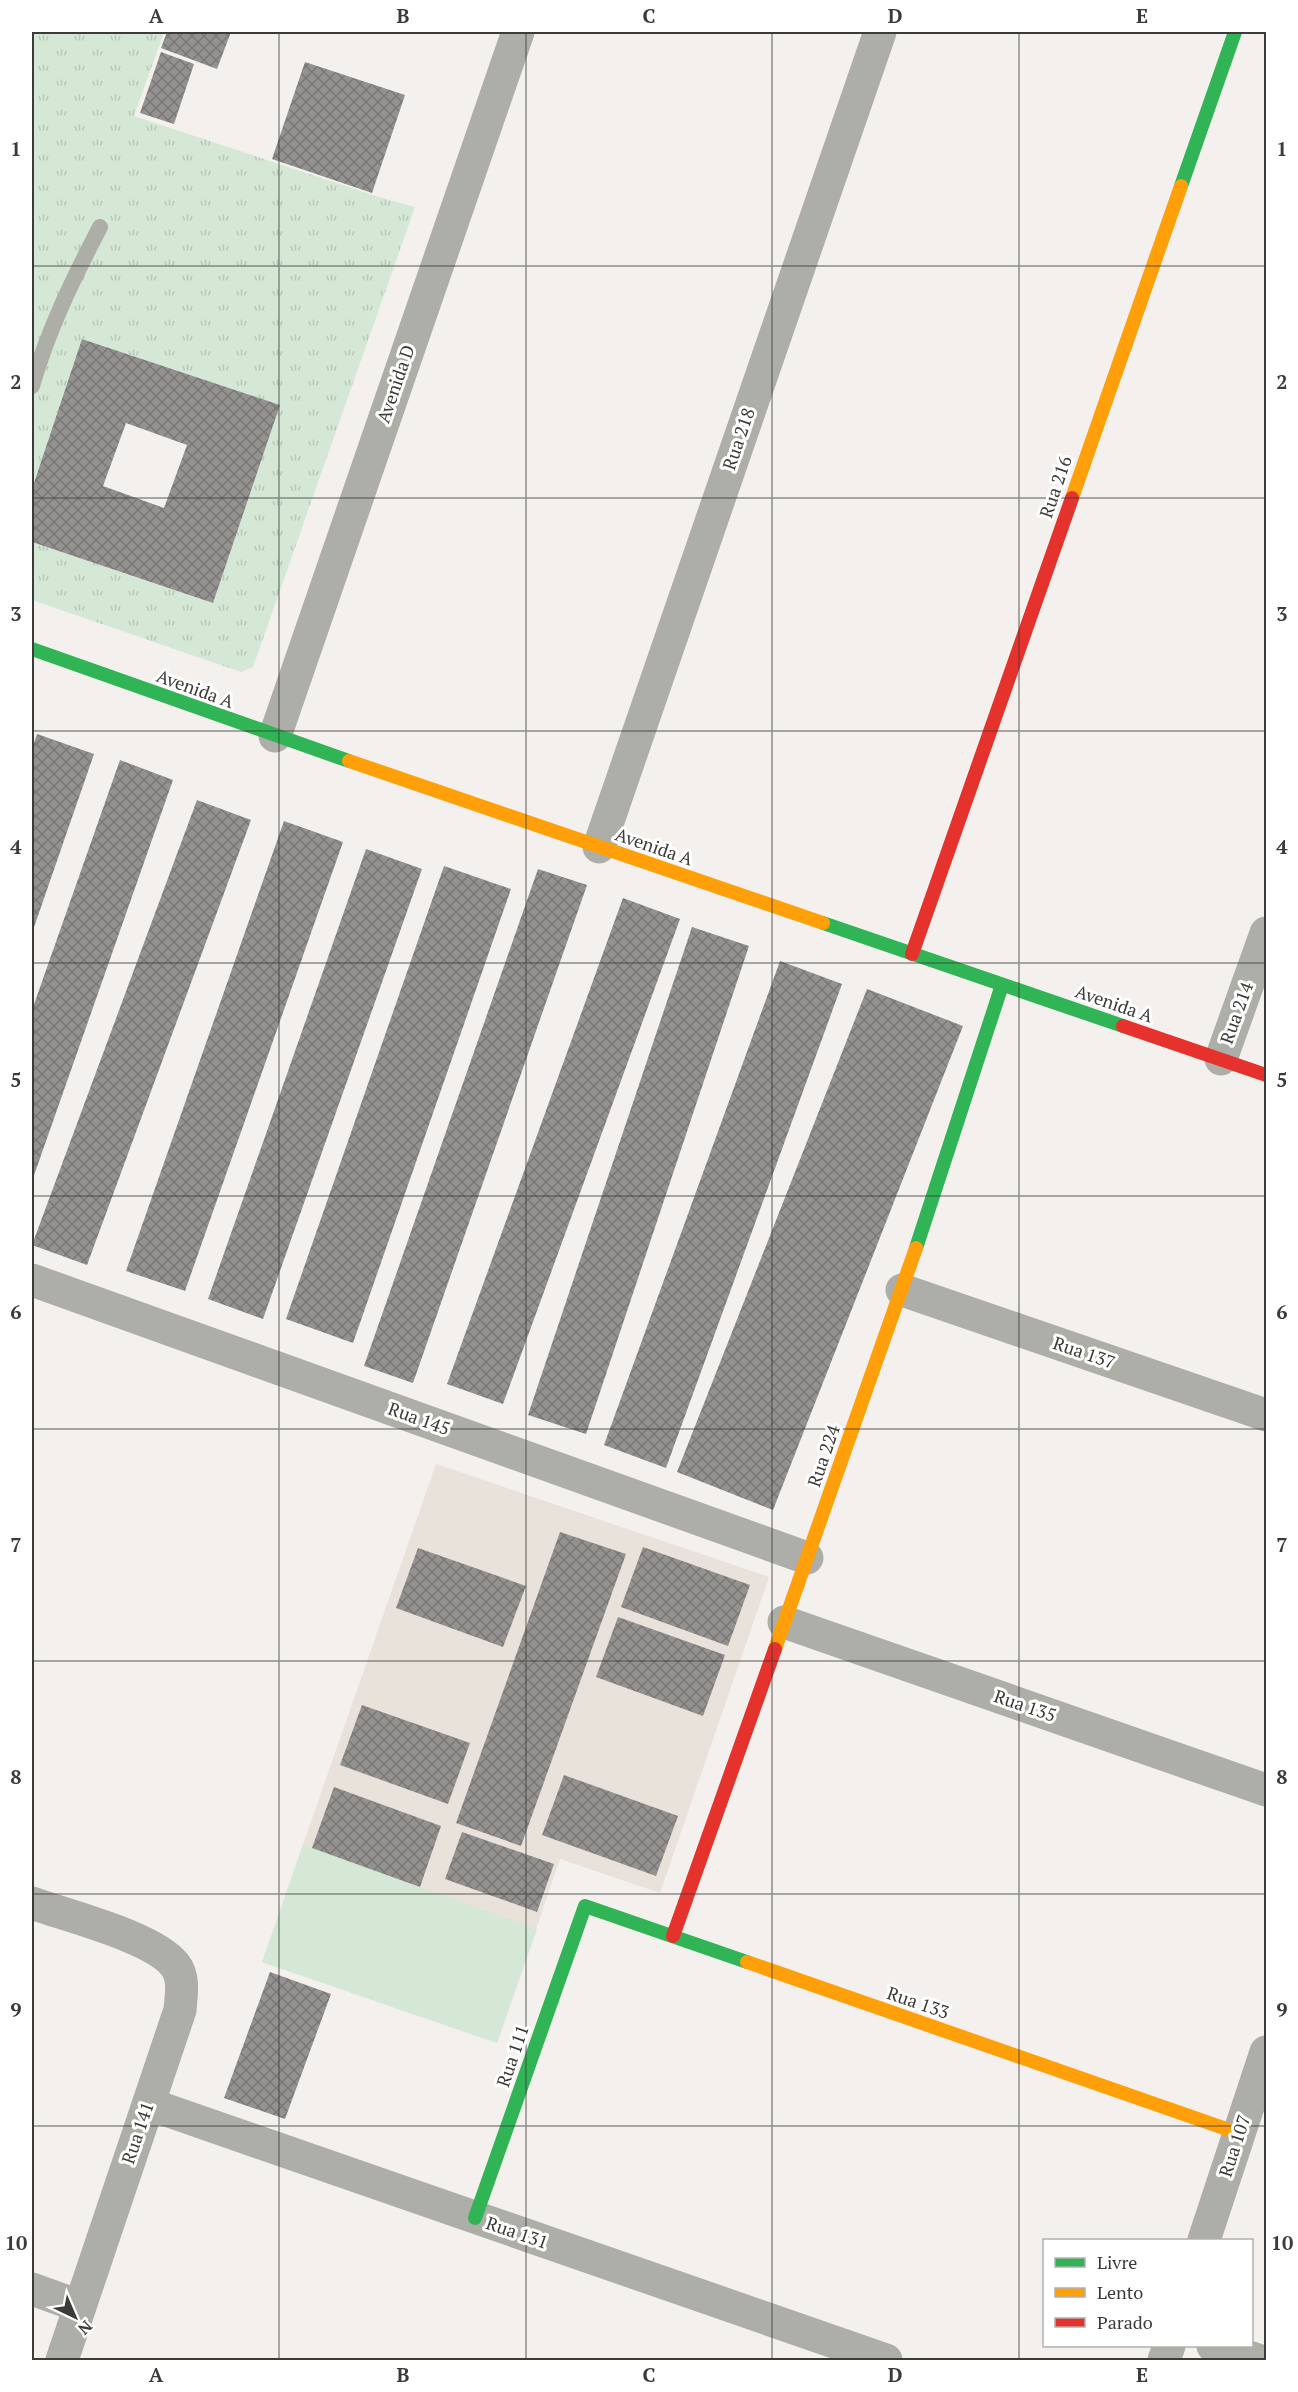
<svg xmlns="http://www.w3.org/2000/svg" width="1298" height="2392" font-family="'PT Serif',serif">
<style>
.built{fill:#e8e2da}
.grass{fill:url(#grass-tufts)}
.pitch{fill:#d5e8d6}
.building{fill:url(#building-cross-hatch);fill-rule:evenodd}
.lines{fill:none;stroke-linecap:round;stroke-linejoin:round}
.lane{stroke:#adaea7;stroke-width:16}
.street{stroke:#adaea7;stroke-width:33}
.fast{stroke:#30b455;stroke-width:14}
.slow{stroke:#ff9f0a;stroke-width:14}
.jam{stroke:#e5322d;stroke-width:14}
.grid{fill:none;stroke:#3d3b39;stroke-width:1.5;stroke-opacity:0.55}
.labels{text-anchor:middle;stroke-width:6;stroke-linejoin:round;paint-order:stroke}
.street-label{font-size:18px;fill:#3d3b39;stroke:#fff}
.neatline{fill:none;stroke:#3d3b39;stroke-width:2}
.grid-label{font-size:20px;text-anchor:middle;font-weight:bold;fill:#3d3b39}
</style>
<defs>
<pattern id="grass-tufts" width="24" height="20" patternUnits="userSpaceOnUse" patternTransform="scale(1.5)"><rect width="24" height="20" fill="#d5e8d6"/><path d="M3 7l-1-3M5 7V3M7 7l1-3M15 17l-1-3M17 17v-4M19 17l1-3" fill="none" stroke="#b8c8b8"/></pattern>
<pattern id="building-cross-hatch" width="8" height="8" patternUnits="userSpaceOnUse" patternTransform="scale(1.5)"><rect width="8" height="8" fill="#949291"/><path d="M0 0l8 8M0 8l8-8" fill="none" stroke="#7a7877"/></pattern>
</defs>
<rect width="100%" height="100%" fill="#f3f0ed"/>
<path class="built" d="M 436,1464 L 769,1577 L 660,1893 L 560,1859 L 497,2043 L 262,1962 Z"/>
<path class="grass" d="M 32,32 L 164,32 L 134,116 L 382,198 L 415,207 L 253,667 L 241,672 L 32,600 L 32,542 L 213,603 L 280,405 L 83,339 L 32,489 Z"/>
<path class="pitch" d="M 303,1845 L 537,1929 L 497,2043 L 262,1962 Z"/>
<g class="building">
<path d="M 167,32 L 231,32 L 217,69 L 161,48 Z"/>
<path d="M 161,52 L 194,64 L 174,124 L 140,113 Z"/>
<path d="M 305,62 L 405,95 L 372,193 L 272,159 Z"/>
<path d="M 82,339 L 280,405 L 213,603 L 32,542 L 32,489 ZM 126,423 L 187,445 L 164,508 L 103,486 Z"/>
<path d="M 37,734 L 94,754 L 32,933 L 32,749 Z"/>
<path d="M 120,760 L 173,780 L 32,1181 L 32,1010 Z"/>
<path d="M 197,800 L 251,820 L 87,1265 L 32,1245 Z"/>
<path d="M 284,821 L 343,842 L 185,1291 L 126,1271 Z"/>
<path d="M 366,849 L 422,869 L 263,1319 L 208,1299 Z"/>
<path d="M 444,866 L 511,889 L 353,1343 L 286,1319 Z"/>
<path d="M 538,869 L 587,885 L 413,1383 L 364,1366 Z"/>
<path d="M 623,898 L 680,919 L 503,1404 L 447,1384 Z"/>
<path d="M 692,927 L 749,946 L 586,1434 L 528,1415 Z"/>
<path d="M 780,961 L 842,984 L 666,1468 L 604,1445 Z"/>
<path d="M 867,989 L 963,1026 L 773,1510 L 677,1472 Z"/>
<path d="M 560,1532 L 626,1554 L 521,1846 L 456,1823 Z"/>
<path d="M 643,1547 L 750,1585 L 728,1646 L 621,1607 Z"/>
<path d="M 418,1548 L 526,1586 L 503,1647 L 396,1608 Z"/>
<path d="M 618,1617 L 725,1655 L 703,1716 L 596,1677 Z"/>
<path d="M 362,1705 L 470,1743 L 448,1804 L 340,1765 Z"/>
<path d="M 564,1775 L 678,1816 L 656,1876 L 542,1835 Z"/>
<path d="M 334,1787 L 441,1826 L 420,1887 L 312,1848 Z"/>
<path d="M 462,1832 L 554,1864 L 537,1912 L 445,1879 Z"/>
<path d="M 270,1972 L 331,1994 L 285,2119 L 224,2098 Z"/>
</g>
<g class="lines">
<path class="lane" d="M 32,386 C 48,330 73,279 100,227"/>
<g class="street">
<path d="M 275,736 L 518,32"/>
<path d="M 599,847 L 880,32"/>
<path d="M 1221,1059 L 1266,933"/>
<path d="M 32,1280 L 807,1558"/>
<path d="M 902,1290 L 1266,1415"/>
<path d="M 784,1622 L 1266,1790"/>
<path d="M 32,1903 C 67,1916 154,1937 175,1965 C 185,1978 181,1996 180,2010 L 62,2360"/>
<path d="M 149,2104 L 886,2360"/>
<path d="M 1204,2240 L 1266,2052"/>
<path d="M 32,2289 L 79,2306"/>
<path d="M 1213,2346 L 1258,2360"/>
<path d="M 1164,2360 L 1169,2346"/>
</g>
<g class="fast">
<path d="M 1181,186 L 1235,32"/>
<path d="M 32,649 L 349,761"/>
<path d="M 823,923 L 1123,1026"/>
<path d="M 916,1248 L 1002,985"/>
<path d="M 475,2218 L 585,1906 L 747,1962"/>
</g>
<g class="slow">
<path d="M 1072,498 L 1181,186"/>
<path d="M 349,761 L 823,923"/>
<path d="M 775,1649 L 916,1248"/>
<path d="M 747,1962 L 1238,2133"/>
</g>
<g class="jam">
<path d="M 912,954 L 1072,498"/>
<path d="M 1123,1026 L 1266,1075"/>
<path d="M 673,1936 L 775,1649"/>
</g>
</g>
<path class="grid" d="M 279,32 L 279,2360M 526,32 L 526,2360M 772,32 L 772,2360M 1019,32 L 1019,2360M 32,266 L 1266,266M 32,498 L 1266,498M 32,731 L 1266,731M 32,963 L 1266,963M 32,1196 L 1266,1196M 32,1429 L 1266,1429M 32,1661 L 1266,1661M 32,1894 L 1266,1894M 32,2126 L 1266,2126"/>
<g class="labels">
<g class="street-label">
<text transform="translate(396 384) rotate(-71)" y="6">Avenida D</text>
<text transform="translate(739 439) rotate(-71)" y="6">Rua 218</text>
<text transform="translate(1056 487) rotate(-71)" y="6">Rua 216</text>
<text transform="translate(195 689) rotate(20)" y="6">Avenida A</text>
<text transform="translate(654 847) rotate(19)" y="6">Avenida A</text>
<text transform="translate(1114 1004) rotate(19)" y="6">Avenida A</text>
<text transform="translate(1237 1013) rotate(-70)" y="6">Rua 214</text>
<text transform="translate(1084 1353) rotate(19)" y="6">Rua 137</text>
<text transform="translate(419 1419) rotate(20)" y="6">Rua 145</text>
<text transform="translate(824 1456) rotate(-71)" y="6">Rua 224</text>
<text transform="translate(1025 1706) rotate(19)" y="6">Rua 135</text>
<text transform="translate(918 2003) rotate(19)" y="6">Rua 133</text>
<text transform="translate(513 2056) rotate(-71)" y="6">Rua 111</text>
<text transform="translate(138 2133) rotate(-71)" y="6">Rua 141</text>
<text transform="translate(1235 2146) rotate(-72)" y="6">Rua 107</text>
<text transform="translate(517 2233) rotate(19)" y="6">Rua 131</text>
</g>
</g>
<rect width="1298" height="2392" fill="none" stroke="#ffffff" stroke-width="66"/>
<rect x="1043" y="2239" width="210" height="108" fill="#ffffff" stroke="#b1b1b0" stroke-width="1.5"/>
<rect x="1055" y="2258" width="30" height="9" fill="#30b455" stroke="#b1b1b0" stroke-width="1.5"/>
<text x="1097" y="2269" font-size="18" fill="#3d3b39">Livre</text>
<rect x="1055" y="2288" width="30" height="9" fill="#ff9f0a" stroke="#b1b1b0" stroke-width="1.5"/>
<text x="1097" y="2299" font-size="18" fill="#3d3b39">Lento</text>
<rect x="1055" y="2318" width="30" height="9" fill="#e5322d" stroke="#b1b1b0" stroke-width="1.5"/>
<text x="1097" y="2329" font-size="18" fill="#3d3b39">Parado</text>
<g transform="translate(75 2317) rotate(136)" stroke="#ffffff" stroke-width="4.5" paint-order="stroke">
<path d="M0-4.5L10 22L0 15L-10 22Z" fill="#3d3b39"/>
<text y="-9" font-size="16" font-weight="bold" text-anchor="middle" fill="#3d3b39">N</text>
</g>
<rect x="33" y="33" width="1232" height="2326" class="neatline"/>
<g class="grid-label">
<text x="156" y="23">A</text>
<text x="403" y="23">B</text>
<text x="649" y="23">C</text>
<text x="895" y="23">D</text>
<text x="1142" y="23">E</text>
<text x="16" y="156">1</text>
<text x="1282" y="156">1</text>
<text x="16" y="389">2</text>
<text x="1282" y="389">2</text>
<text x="16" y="621">3</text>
<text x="1282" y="621">3</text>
<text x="16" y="854">4</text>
<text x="1282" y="854">4</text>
<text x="16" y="1087">5</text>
<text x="1282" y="1087">5</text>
<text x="16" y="1319">6</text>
<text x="1282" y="1319">6</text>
<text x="16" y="1552">7</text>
<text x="1282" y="1552">7</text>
<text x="16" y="1784">8</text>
<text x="1282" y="1784">8</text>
<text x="16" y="2017">9</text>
<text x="1282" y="2017">9</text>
<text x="16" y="2250">10</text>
<text x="1282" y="2250">10</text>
<text x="156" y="2382">A</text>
<text x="403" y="2382">B</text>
<text x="649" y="2382">C</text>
<text x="895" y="2382">D</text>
<text x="1142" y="2382">E</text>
</g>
</svg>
